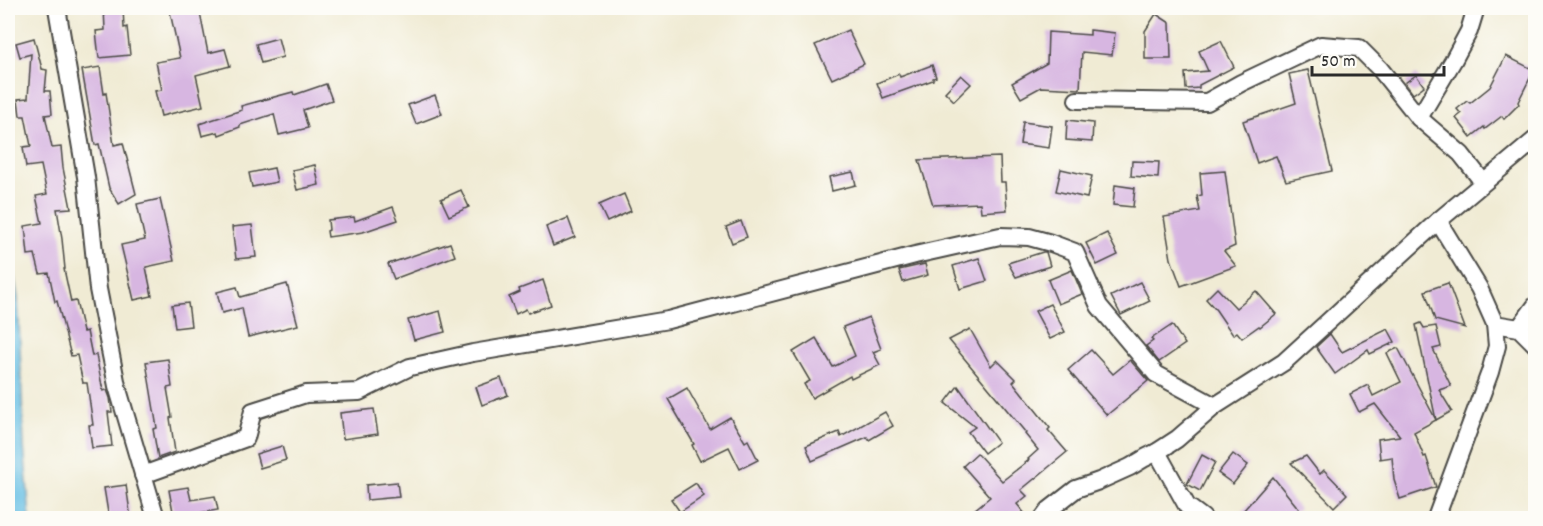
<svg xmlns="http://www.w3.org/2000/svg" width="1543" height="526" font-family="Dekko,sans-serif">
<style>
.water{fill:#67c0e5;stroke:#497688;stroke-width:1.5}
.building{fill:#d7b6e1}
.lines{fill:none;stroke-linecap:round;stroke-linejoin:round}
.minor-casing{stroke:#494844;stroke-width:20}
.minor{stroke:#fff;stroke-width:16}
</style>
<rect width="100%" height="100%" fill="#fdfcf7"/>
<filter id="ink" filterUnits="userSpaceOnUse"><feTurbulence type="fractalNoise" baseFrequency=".0167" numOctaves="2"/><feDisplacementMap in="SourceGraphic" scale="12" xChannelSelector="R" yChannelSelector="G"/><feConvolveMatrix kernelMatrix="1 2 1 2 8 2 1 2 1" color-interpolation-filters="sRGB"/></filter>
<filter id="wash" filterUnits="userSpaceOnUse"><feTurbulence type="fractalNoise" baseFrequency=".008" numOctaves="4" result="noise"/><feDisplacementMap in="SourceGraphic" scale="24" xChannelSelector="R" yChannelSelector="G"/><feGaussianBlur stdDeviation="1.35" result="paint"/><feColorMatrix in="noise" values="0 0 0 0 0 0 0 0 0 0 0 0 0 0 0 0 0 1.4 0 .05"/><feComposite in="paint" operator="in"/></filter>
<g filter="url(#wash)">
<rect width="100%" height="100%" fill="#f0ebd4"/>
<path class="water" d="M 8,243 L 18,298 L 24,445 L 30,518 L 8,518 Z"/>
<g id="blocks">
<g class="building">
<path d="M 104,8 L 123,8 L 124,28 L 127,27 L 130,55 L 99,58 L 96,31 L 105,30 Z"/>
<path d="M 191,8 L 199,8 L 208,53 L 225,49 L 230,66 L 196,75 L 203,106 L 161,116 L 155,91 L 162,90 L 156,62 L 180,58 L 170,12 Z"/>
<path d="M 1156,14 L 1170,23 L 1171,59 L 1145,59 L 1145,31 Z"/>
<path d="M 848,30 L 864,64 L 832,79 L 815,45 Z"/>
<path d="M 1090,30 L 1115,33 L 1112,55 L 1082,52 L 1080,89 L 1041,87 L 1021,98 L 1012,83 L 1047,63 L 1048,32 L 1090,35 Z"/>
<path d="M 34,38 L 42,69 L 47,70 L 45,91 L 50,91 L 52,114 L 45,115 L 52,148 L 61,147 L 63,168 L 71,208 L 57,209 L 62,239 L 65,269 L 64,269 L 71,302 L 76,301 L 83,332 L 87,331 L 92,356 L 96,355 L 103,391 L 107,390 L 110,398 L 112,412 L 108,412 L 112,446 L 92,448 L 89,425 L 93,425 L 87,383 L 83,383 L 77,355 L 71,356 L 57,301 L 55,302 L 49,273 L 40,274 L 35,254 L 28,255 L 25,226 L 42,223 L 36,196 L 47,194 L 41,165 L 26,167 L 23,147 L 31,146 L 25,116 L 20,116 L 18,99 L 28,98 L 31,54 L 20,57 L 16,43 Z"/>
<path d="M 278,38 L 283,57 L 261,63 L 256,44 Z"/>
<path d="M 1221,41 L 1234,67 L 1199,85 L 1199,88 L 1186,89 L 1185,73 L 1208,71 L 1199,51 Z"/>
<path d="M 1506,56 L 1534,70 L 1518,102 L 1519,104 L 1504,119 L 1502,116 L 1485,129 L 1484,127 L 1471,137 L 1456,118 L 1461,114 L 1457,109 L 1467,101 L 1470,103 L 1490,87 Z"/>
<path d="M 932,65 L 936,77 L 933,78 L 933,80 L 883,98 L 877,83 L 899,74 L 900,77 Z"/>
<path d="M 100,67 L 104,94 L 106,93 L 114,145 L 123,143 L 136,194 L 119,204 L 109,188 L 99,144 L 95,145 L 82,70 Z"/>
<path d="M 1308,70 L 1332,171 L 1286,181 L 1276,156 L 1257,163 L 1243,121 L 1296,103 L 1289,74 Z"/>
<path d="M 961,75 L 971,84 L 954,101 L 945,92 Z"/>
<path d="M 1416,75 L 1424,86 L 1413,94 L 1405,83 Z"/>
<path d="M 326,84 L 332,100 L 303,110 L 308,128 L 279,135 L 274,114 L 240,125 L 240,127 L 219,135 L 218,132 L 202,136 L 199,124 L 242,110 L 241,106 L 293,92 L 294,95 Z"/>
<path d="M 435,95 L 442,114 L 416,124 L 408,105 Z"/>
<path d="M 1067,120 L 1093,123 L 1092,142 L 1066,140 Z"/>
<path d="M 1023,122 L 1052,126 L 1049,148 L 1020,144 Z"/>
<path d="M 1000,157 L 1001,182 L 1005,182 L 1007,210 L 981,212 L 980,203 L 933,205 L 919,160 Z"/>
<path d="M 1132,161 L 1159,162 L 1158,178 L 1131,176 Z"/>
<path d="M 315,165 L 319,185 L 297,190 L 292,170 Z"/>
<path d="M 274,168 L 277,182 L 252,187 L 249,173 Z"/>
<path d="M 1061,169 L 1092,176 L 1087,198 L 1056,191 Z"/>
<path d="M 1225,171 L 1235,246 L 1224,251 L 1236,266 L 1181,286 L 1171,259 L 1164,217 L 1200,211 L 1197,196 L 1202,195 L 1200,173 Z"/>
<path d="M 853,172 L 856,185 L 832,191 L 829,177 Z"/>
<path d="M 1115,185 L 1135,188 L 1133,207 L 1113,205 Z"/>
<path d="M 461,190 L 469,207 L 449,216 L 441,199 Z"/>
<path d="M 624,194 L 631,211 L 607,222 L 599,205 Z"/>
<path d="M 160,199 L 174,261 L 146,267 L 152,296 L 134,300 L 121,245 L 145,240 L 137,204 Z"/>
<path d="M 393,207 L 398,220 L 363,232 L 328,237 L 327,231 L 329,230 L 328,220 L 354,217 L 355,221 Z"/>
<path d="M 568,218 L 575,237 L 553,246 L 546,227 Z"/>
<path d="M 741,221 L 747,237 L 732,243 L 726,227 Z"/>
<path d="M 252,225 L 256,257 L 236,259 L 232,227 Z"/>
<path d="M 1107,233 L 1118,255 L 1097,265 L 1086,243 Z"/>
<path d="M 450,243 L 455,256 L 394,279 L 388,264 Z"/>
<path d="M 1043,252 L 1046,252 L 1050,266 L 1016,277 L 1008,263 Z"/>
<path d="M 979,258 L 987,281 L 960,289 L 953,266 Z"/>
<path d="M 925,264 L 928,275 L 903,282 L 899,270 Z"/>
<path d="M 1072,270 L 1082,294 L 1058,304 L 1048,280 Z"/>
<path d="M 543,280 L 551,305 L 528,313 L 526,309 L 516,314 L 509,297 L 520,292 L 519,289 Z"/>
<path d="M 1140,282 L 1150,301 L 1121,315 L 1111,296 Z"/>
<path d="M 1448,283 L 1465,328 L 1435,320 L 1425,291 Z"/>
<path d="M 287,284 L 298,325 L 248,337 L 242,308 L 222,313 L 217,292 L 237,287 L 240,297 Z"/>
<path d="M 1217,288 L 1236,308 L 1256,291 L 1276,314 L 1260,327 L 1259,326 L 1242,338 L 1237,332 L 1233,335 L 1216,310 L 1206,299 Z"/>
<path d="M 188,303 L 191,326 L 175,328 L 172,305 Z"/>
<path d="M 1050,304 L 1065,332 L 1050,339 L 1035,311 Z"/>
<path d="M 440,311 L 445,332 L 414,340 L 408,320 Z"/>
<path d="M 869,317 L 881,349 L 873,352 L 880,365 L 851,379 L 850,376 L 812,398 L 804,384 L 810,381 L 793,352 L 816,338 L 833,367 L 855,356 L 843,327 Z"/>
<path d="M 1421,323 L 1424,328 L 1436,326 L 1441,347 L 1433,349 L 1451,386 L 1439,390 L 1452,411 L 1436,420 L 1416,325 Z"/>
<path d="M 1172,325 L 1185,344 L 1159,362 L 1146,346 L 1153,341 L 1151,339 Z"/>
<path d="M 970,329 L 991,366 L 997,360 L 1016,379 L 1013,382 L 1050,428 L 1048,430 L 1067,452 L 1021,490 L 1027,496 L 1017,504 L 1029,519 L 963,519 L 990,497 L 963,466 L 977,453 L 1002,481 L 1029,460 L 1028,459 L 1038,450 L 1025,434 L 1026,433 L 949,340 Z"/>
<path d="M 1388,329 L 1395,342 L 1370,354 L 1368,350 L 1335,374 L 1316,347 L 1330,334 L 1342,352 Z"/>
<path d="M 1398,348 L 1436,420 L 1414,432 L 1424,457 L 1426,456 L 1436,487 L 1400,499 L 1394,480 L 1392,457 L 1380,459 L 1378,439 L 1400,436 L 1375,404 L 1359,412 L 1350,394 L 1368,385 L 1373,396 L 1401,382 L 1387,353 Z"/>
<path d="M 1091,350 L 1113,374 L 1130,360 L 1148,381 L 1107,415 L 1068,370 Z"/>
<path d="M 168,359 L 172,387 L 167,388 L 172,417 L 170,418 L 175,452 L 158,458 L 153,429 L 157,428 L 146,362 Z"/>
<path d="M 501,378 L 508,395 L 482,405 L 476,387 Z"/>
<path d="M 958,386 L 998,442 L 984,453 L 968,432 L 975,427 L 945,403 Z"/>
<path d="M 687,388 L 710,429 L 730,417 L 745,442 L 748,440 L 758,460 L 740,469 L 729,447 L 700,461 L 692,445 L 694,444 L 668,399 Z"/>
<path d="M 374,409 L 378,434 L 343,439 L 340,413 Z"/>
<path d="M 885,412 L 893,426 L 869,440 L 867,437 L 812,461 L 806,446 L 839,432 L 841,437 Z"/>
<path d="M 282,446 L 286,460 L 260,468 L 256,454 Z"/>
<path d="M 1233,454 L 1248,465 L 1233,484 L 1218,473 Z"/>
<path d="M 1202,455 L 1215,462 L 1200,491 L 1187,484 Z"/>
<path d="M 1306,456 L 1320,474 L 1324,470 L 1347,494 L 1334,507 L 1291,463 Z"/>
<path d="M 1273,477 L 1299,509 L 1287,519 L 1252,519 L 1243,511 Z"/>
<path d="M 397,482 L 399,497 L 367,500 L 366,485 Z"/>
<path d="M 696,483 L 704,496 L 680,512 L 671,499 Z"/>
<path d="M 126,485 L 131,519 L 109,519 L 104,488 Z"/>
<path d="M 188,487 L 191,500 L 215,496 L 218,510 L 174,517 L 169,490 Z"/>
</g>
</g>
</g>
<g filter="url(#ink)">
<use href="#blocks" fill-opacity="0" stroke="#494844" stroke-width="1.5"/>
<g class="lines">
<defs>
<g id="minor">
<path d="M 57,8 L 86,177 L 98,289 L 117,386 L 156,518"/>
<path d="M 1476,8 L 1469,31 L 1453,61 L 1419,118 L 1461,154 L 1483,182"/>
<path d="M 1077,100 L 1207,102 L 1241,83 L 1321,45 L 1359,48 L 1380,69 L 1419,118"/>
<path d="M 1438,221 L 1479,288 L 1495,324 L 1519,328 L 1536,345"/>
<path d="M 1519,328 L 1536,305"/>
<path d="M 1157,452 L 1187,506 L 1203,518"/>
<path d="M 143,475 L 246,438 L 253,411 L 306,394 L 359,392 L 410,367 L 473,353 L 668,320 L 915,255 L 1000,236 L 1029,237 L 1051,243 L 1075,252 L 1099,306 L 1156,374 L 1215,406"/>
<path d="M 1043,518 L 1049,510 L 1076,489 L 1099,481 L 1130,467 L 1145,458 L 1157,452 L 1177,439 L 1215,406 L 1284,362 L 1438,221 L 1536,139"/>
<path d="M 1436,518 L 1490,372 L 1497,346 L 1495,324"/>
</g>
</defs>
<use href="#minor" class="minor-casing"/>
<use href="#minor" class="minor"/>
</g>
</g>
<rect width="1543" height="526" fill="none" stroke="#fdfcf7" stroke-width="30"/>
<path d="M1312 66v9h132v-9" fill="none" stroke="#2b2b2b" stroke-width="3"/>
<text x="1321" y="66" font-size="18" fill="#2b2b2b" stroke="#fdfcf7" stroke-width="4.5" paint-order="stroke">50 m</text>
</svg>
